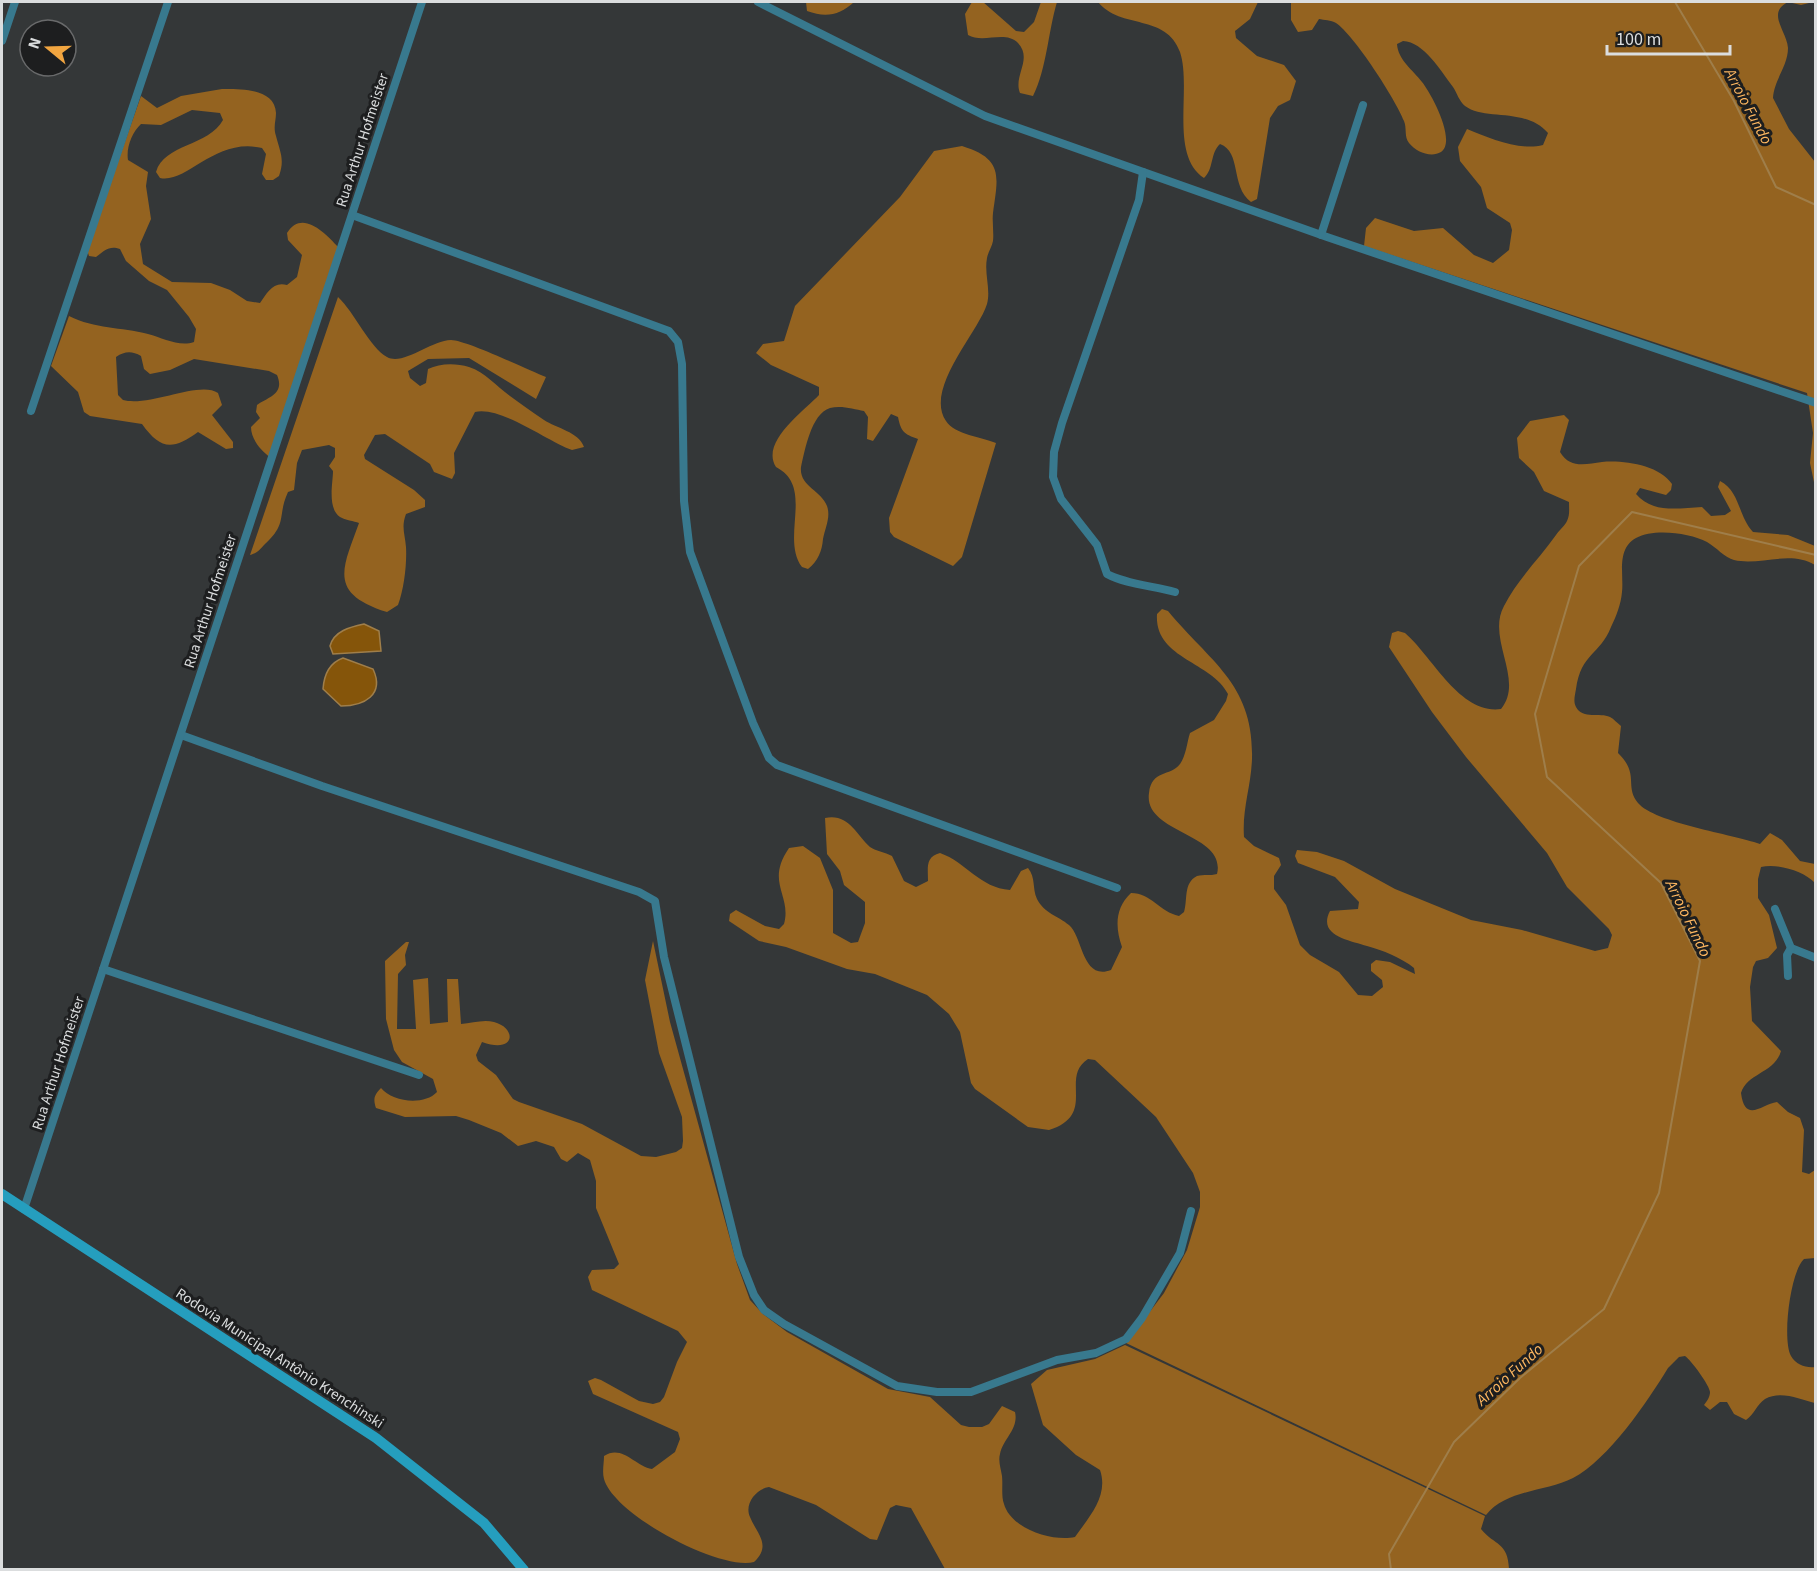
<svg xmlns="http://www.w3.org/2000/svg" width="1817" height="1571" font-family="'Source Sans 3',sans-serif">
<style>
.forest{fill:#946320}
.water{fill:#85550a;stroke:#9f7e4a;stroke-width:1.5}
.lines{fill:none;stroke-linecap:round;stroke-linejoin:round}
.stream{stroke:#9f7e4a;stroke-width:2}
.minor{stroke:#38798e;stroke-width:8}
.secondary{stroke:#259ebe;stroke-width:10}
.labels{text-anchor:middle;stroke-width:6;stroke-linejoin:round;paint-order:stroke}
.street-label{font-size:15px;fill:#dbddde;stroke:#1d1e1f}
.water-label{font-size:16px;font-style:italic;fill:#feb760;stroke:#1d1e1f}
</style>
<rect width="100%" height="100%" fill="#343738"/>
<g class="forest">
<path d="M 806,2 L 854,2 C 840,15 826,18 807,11 Z"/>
<path d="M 972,2 L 983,2 L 1016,31 L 1024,32 L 1034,22 L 1041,2 L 1057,2 C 1048,32 1047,68 1033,96 L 1020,93 C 1013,76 1033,59 1018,43 C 1005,30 983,44 968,35 L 965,14 Z"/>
<path d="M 1098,2 L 1258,2 L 1250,19 L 1235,31 L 1236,38 L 1257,56 L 1284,65 L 1296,81 L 1290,100 L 1278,106 L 1270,118 L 1257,199 L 1251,202 C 1230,186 1242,152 1220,144 C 1210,153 1214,169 1204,178 C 1169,155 1192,88 1180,52 C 1166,13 1121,30 1098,2 Z"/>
<path d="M 1291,2 L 1813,2 L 1801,5 L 1788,2 C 1766,13 1787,31 1788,48 C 1788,66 1774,80 1773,98 L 1789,129 L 1815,162 L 1815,487 L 1810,463 L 1813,433 L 1807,393 L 1364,246 L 1366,228 L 1375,218 L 1414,231 L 1443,228 L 1474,255 L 1493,263 L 1509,250 L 1512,230 L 1510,223 L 1487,208 L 1481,187 L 1460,161 L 1458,147 L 1467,129 C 1489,138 1519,151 1543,145 L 1548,133 C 1525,107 1485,121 1465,106 C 1459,101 1457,93 1453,87 C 1441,71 1424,42 1403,41 L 1397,44 C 1398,60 1413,70 1422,82 C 1431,93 1457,141 1441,152 C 1431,158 1416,152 1409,143 C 1404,137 1407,128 1404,121 C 1396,100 1354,35 1336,23 C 1331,20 1324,20 1319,19 L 1312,30 L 1298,32 L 1291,20 Z"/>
<path d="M 222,89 C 240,89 275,88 276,113 C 276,121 273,127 276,136 C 280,152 285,159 279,176 L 273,180 L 266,180 L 262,174 L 266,154 L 262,148 C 215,137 187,184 160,178 L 156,172 C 164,144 209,146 223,120 L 220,113 L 192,110 L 161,125 L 141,124 C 132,132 126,148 128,160 L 148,172 L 146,186 L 151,219 L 140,244 L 143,264 L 172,282 L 211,283 L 230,290 L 247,301 L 260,303 C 267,293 273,281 287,285 L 297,277 L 302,255 L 288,240 L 287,233 C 302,209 325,233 338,247 L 270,457 C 261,451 251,439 251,427 L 260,418 L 256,412 L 257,405 C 269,397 285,394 277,375 L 269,371 L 194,359 L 170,370 L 150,374 L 144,369 L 141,356 C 132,351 125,351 116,357 L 118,395 L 123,400 C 150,407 200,380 218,393 L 222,405 L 212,415 L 233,442 L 233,448 L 226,449 L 198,432 C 172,451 160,449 142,424 L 90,416 L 84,412 L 78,392 L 51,366 L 69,316 C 95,329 121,327 148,334 C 163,338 179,347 194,342 L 196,329 L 189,317 L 167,290 L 149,281 L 126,261 L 120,249 C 109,245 104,251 96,257 L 89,256 L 87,250 L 141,96 L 157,108 L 181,96 Z"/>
<path d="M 962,146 C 1004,159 998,176 993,213 C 992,222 994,232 993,241 C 992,247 988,252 987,258 C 984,274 991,289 987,304 C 978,333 924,389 946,421 C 955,435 982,437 996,443 L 962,557 L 953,566 L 894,537 L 890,532 L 889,518 L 918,439 C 904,434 901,432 898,417 L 891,414 L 873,441 L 867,439 L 868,417 L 864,411 C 854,409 841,405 830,408 C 811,414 805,450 801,467 C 799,486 821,490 827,506 C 831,517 825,528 823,539 C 822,551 818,561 808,569 L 802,567 C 780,538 815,487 776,467 C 760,442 804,411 819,395 L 819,387 L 771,365 L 756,353 L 763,344 L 784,341 L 795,306 L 900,197 L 934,151 Z"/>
<path d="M 338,297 C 355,313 370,348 387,357 C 403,366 430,341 451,340 C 466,340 528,370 546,377 L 536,399 L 469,358 L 428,359 L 408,371 L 410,378 L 420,386 L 426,383 L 428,369 C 440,363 456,363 469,367 C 485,372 496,386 510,396 C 521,404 532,412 544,420 C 556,428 579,432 584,447 L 572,450 C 547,441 501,406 475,412 L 454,453 L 455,473 L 452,479 L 434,472 L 430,464 L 385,434 L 375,435 L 364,455 L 365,459 L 414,490 L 425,500 L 425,507 L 406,514 C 401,527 405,534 406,547 C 407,564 404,589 398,605 L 387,612 C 327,593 343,568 359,523 C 354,521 345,520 340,517 C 327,508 333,483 333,471 L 329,466 L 335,457 L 335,448 L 329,445 L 302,450 L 297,463 L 294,490 L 288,492 C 277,516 288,523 265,544 C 260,549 258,553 250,555 Z"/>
<path d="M 1564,415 L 1569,420 L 1560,452 C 1570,469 1586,464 1602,462 C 1624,460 1659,465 1672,484 L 1671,490 L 1666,495 L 1640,488 L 1636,494 C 1653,514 1679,508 1702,507 L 1711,516 L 1725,515 L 1731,511 L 1718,487 L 1720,481 C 1740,491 1738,516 1753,532 L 1788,535 L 1815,546 L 1815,565 C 1790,550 1760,566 1734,560 C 1725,558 1716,547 1707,542 C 1690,533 1654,528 1636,538 C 1616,549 1624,575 1622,592 C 1621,604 1616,617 1611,627 C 1600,655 1581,653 1576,689 C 1575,695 1573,702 1576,707 C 1583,720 1600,712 1610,717 C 1614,719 1617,723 1621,726 L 1618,753 C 1640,774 1624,786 1638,803 C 1655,823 1732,834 1760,844 L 1770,833 L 1782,840 L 1800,861 L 1815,864 L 1815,883 C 1804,871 1777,863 1761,867 L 1758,879 L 1758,898 L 1769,915 L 1777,948 L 1768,958 L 1756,961 L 1753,967 L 1750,987 L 1752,1021 L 1781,1051 C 1775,1073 1747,1073 1741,1093 C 1745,1124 1762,1104 1777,1102 L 1788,1112 L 1800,1118 L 1804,1130 L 1802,1172 L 1809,1174 L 1815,1170 L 1815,1258 L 1804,1259 C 1790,1272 1782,1340 1791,1356 C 1796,1365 1806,1368 1815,1367 L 1815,1403 C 1800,1399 1780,1390 1765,1399 C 1757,1404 1754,1415 1746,1420 L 1734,1414 L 1727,1402 L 1720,1402 L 1710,1410 L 1704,1405 C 1707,1401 1710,1397 1710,1392 C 1710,1386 1691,1360 1685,1356 L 1679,1357 L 1668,1368 C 1648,1401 1608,1460 1573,1478 C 1546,1492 1507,1489 1486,1515 L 1126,1343 L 1164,1293 L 1187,1250 L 1200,1207 L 1200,1192 L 1193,1173 L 1156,1117 L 1095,1060 L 1088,1059 C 1059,1078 1098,1114 1049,1130 L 1028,1127 L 975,1089 L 971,1083 L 960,1032 L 949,1014 L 927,995 L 875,974 L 847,969 L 786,947 L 759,941 L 729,921 L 730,914 L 736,910 L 765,926 L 779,929 L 784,924 C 792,895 765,883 789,848 L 803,846 L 820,858 L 833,890 L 833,933 L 851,943 L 858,942 L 865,923 L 865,902 L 844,885 L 840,871 L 827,854 L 825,818 C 848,813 856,834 870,847 C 875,851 885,852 892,856 L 904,881 L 916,887 L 928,881 C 928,868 925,857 940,853 C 966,862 980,888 1010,890 L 1021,871 L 1028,868 C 1036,878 1032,888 1037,899 C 1044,913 1058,916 1069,925 C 1083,937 1082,981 1111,970 L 1122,947 C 1115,927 1115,908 1131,893 C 1151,893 1160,912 1179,916 L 1184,912 C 1188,900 1183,883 1197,876 C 1204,874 1210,876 1217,874 C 1227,833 1143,834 1149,793 C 1152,769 1170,777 1180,764 C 1186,756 1187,742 1190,733 L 1214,720 L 1226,701 L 1228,694 C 1211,661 1154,659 1157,614 L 1162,609 L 1168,611 C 1211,663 1254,684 1252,759 C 1251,787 1242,809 1244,837 L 1254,846 L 1279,858 L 1281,865 L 1274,876 L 1274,889 L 1286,905 L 1300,945 L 1310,955 L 1339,972 L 1358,995 L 1372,996 L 1383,987 L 1382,980 L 1371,971 L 1371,964 L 1376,960 L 1390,962 L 1415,974 L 1414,968 C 1402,958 1382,950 1367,946 C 1350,940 1317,936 1330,911 L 1358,909 L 1359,902 L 1335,877 L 1298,863 L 1295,856 L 1297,850 L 1317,852 L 1344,861 L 1395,889 L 1471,920 L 1522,930 L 1595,951 L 1608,948 L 1612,935 L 1609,929 L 1567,887 L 1547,853 L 1466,757 L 1432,712 L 1389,647 L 1392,633 L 1398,631 L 1405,633 C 1432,656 1460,715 1501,709 C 1525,680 1486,639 1504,606 C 1517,580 1539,559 1556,535 C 1559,530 1565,526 1567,521 C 1570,515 1569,509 1569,502 L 1544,491 L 1534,472 L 1519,458 L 1517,438 L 1530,421 Z"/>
<path d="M 653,941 L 670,1022 L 737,1264 L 750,1300 L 763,1314 L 787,1332 L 888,1389 L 930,1397 L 961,1425 L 969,1427 L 982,1427 L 989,1424 L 1002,1406 L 1015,1412 C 1019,1429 1003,1439 1000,1454 C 998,1461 1001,1469 1002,1476 C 1003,1485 1001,1496 1004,1504 C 1011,1529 1053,1542 1075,1537 C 1089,1517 1109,1496 1100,1470 L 1076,1455 L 1043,1425 L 1031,1384 L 1047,1370 L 1095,1359 L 1125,1345 L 1485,1516 L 1481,1529 C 1495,1546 1508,1542 1509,1569 L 945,1569 L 911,1508 L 896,1505 L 890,1508 L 877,1540 L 870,1539 L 816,1505 L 769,1487 C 756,1489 744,1504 750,1517 C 757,1534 772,1545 754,1562 C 720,1571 614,1515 604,1479 C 602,1472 604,1463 604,1456 C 622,1444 635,1466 652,1469 L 675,1452 L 680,1439 L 678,1432 L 593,1394 L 588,1381 L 595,1378 L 601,1380 L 639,1401 L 653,1404 L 660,1402 L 664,1397 L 677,1362 L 687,1342 L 678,1331 L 592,1290 L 588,1277 L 592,1270 L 614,1269 L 619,1264 L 596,1208 L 596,1181 L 590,1160 L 578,1153 L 567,1162 L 561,1159 L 554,1147 L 536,1141 L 518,1146 L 501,1133 L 469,1120 L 456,1116 L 405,1117 L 376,1108 C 373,1099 374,1095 381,1088 C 392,1102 424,1106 437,1092 L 433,1079 L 402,1062 L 394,1050 L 386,1019 L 385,961 L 406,942 L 409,942 L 405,955 L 406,965 L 398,974 L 397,1029 L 416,1029 L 413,980 L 428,978 L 430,1024 L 448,1022 L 447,979 L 458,979 L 461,1024 C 472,1023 484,1019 494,1022 C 517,1028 516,1054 482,1042 L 476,1055 L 478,1061 L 496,1075 L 513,1099 L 519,1102 L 582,1124 L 641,1156 L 656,1157 L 676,1152 L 682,1148 L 683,1141 L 682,1117 L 659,1053 L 645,980 Z"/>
</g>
<g class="water">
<path d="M 364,624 L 379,631 L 381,651 L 333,654 L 330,646 C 334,631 350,627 364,624 Z"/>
<path d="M 343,658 L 373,669 C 385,695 364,706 341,706 L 323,689 C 324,675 329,663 343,658 Z"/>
</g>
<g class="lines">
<g class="stream">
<path d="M 1675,2 L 1734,101 L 1776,187 L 1816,205"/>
<path d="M 1391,1570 L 1389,1554 L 1454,1442 L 1520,1378 L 1604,1309 L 1659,1193 L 1700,961 L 1661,883 L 1547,777 L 1535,714 L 1579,566 L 1632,512 L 1816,555"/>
</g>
<g class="minor">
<path d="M 758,2 L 985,116 L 1327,237 L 1816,403"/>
<path d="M 2,41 L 15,2"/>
<path d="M 1143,172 L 1139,200 L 1062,423 L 1054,452 L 1053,477 L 1061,499 L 1097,545 L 1107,574 C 1125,584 1154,586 1175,592"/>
<path d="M 352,215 L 669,331 L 678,342 L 682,364 L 684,501 L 690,552 L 753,723 L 769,758 L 777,765 L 1117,888"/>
<path d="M 1321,235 L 1363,105"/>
<path d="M 31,411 L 168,2"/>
<path d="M 181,735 L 322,786 L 639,892 L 655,901 L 664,957 L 739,1257 L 754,1295 L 764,1310 L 784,1324 L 897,1386 L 937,1392 L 971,1392 L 1057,1360 L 1096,1353 L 1126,1339 L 1142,1318 L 1180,1253 L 1191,1211"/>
<path d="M 1775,909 L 1791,948 L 1816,958"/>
<path d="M 103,969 L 419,1075"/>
<path d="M 1788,976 L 1787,955 L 1791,948"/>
<path d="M 24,1209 L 422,2"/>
</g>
<path class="secondary" d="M 2,1194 L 376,1438 L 484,1523 L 524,1570"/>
</g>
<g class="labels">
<g class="street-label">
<text transform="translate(362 140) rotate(-72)" y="5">Rua Arthur Hofmeister</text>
<text transform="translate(210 601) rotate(-72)" y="5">Rua Arthur Hofmeister</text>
<text transform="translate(58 1063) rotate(-72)" y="5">Rua Arthur Hofmeister</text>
<text transform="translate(280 1358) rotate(33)" y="5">Rodovia Municipal Antônio Krenchinski</text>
</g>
<g class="water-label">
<text transform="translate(1749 106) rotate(62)" y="6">Arroio Fundo</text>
<text transform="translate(1689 918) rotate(64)" y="6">Arroio Fundo</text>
<text transform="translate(1509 1374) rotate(-42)" y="6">Arroio Fundo</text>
</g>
</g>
<rect width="1817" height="1571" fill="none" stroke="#dbddde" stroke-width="6"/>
<g transform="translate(48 48) rotate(289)"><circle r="28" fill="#1d1e1f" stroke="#696a6b" stroke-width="1.5"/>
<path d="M0-4.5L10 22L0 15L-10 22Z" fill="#f1a540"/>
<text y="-9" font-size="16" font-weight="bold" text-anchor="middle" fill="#dbddde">N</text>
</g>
<path d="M1607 45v9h123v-9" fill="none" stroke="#dbddde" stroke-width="3"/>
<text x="1616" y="45" font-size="18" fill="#dbddde" stroke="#1d1e1f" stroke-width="4.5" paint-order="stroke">100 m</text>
</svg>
